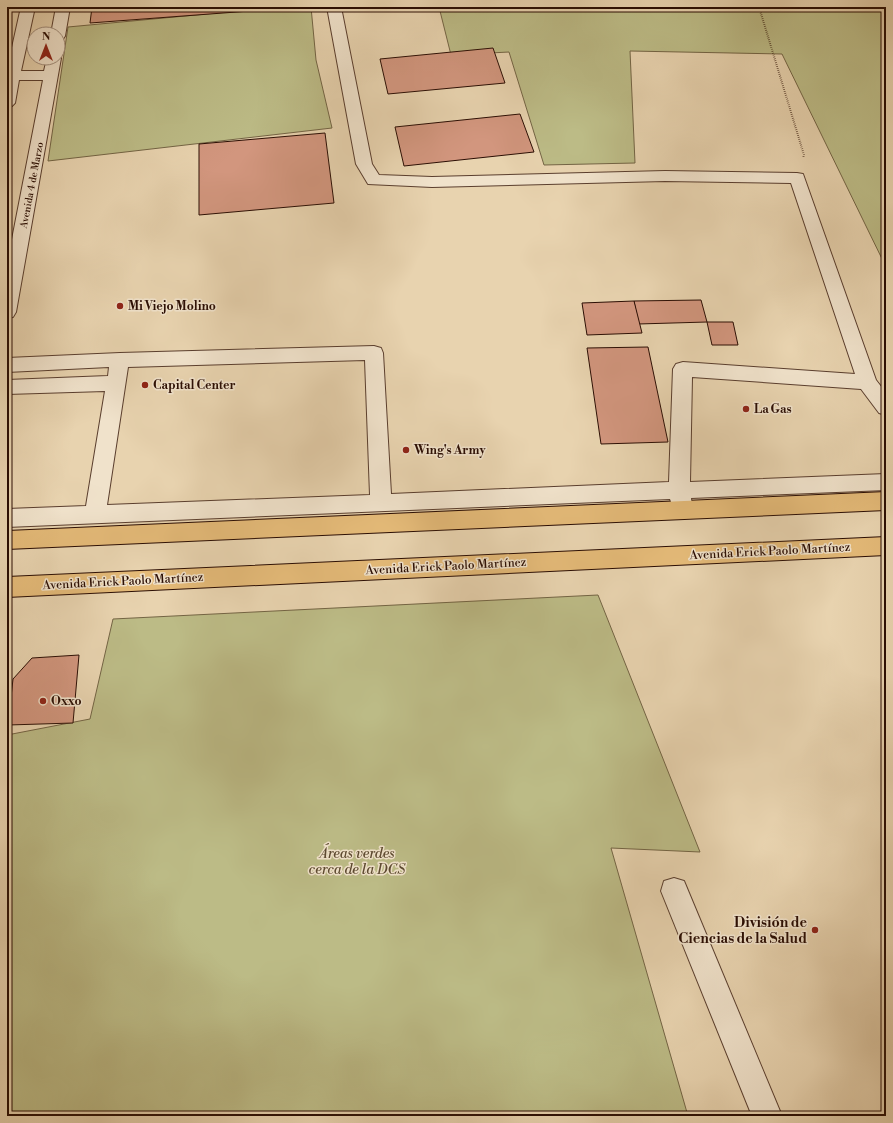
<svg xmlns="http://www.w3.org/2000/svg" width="893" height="1123" font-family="'Libre Bodoni',serif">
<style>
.green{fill:#bcbb86;stroke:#736444}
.building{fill:#d2967e;stroke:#2a0d03}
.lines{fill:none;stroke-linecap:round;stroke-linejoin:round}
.minor-casing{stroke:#5a3e2e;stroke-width:2}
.major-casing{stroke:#2a0d03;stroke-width:2}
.path{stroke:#2a0d03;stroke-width:2;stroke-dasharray:0.5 1.5;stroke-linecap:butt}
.minor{fill:#f0e2cb;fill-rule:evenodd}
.major{fill:#e4ba78;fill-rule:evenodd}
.poi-dot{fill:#8f2418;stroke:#f0e2cb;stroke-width:1.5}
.labels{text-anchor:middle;stroke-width:3;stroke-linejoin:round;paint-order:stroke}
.far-street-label{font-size:10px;fill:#2a0d03;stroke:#f0e2cb}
.poi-label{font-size:12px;font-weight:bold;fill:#2a0d03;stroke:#f0e2cb;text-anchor:start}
.street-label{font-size:12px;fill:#2a0d03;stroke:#f0e2cb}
.near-park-label{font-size:14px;font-style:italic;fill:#5d4a31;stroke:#f0e2cb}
.near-poi-label{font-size:14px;font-weight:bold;fill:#2a0d03;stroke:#f0e2cb;text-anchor:end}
</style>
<rect width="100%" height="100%" fill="#e8d3af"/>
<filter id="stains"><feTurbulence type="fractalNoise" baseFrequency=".005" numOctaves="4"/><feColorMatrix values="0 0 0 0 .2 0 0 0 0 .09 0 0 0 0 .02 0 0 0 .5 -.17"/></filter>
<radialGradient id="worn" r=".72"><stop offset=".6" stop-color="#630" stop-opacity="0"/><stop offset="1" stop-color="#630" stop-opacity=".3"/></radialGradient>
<g class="green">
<path d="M 281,7 L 311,7 L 316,60 L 332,128 L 48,161 L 68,27 Z"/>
<path d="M 439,7 L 886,7 L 886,267 L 782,54 L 630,51 L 635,163 L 544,165 L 509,52 L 451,55 Z"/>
<path d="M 598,595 L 700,852 L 611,848 L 688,1116 L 7,1116 L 7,735 L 90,719 L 113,619 Z"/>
</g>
<g class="building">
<path d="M 89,7 L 148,7 L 88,11 Z"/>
<path d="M 92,7 L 303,7 L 90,23 Z"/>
<path d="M 493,48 L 505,83 L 388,94 L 380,59 Z"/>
<path d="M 520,114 L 534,152 L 404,166 L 395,127 Z"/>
<path d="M 325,133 L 334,203 L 199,215 L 199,144 Z"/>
<path d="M 701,300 L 707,322 L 638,324 L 634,301 Z"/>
<path d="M 634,301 L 642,333 L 587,335 L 582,303 Z"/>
<path d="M 707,322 L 733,322 L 738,345 L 712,345 Z"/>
<path d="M 648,347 L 668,442 L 601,444 L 587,348 Z"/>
<path d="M 79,655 L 73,723 L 8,725 L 13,679 L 32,658 Z"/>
</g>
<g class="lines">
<defs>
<g id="minor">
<path d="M 21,7 L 35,7 L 21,71 L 44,71 L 47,58 L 58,58 L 58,55 L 61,58 L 16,312 L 13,317 L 7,318 L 7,265 L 43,80 L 19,80 L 15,103 L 12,106 L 7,108 L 7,70 Z"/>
<path d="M 56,7 L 70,7 L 65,36 L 63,39 L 58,40 L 58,34 L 51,34 Z"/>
<path d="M 327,7 L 341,7 L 372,164 L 379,175 L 432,177 L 665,171 L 797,173 L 803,174 L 876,380 L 886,393 L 886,415 L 879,413 L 861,389 L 692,377 L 690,482 L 886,474 L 886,490 L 691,498 L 692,505 L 688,511 L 681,514 L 674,511 L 670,499 L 7,527 L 7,509 L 86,506 L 105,391 L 7,394 L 7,380 L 108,376 L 109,367 L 7,372 L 7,358 L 120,353 L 374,346 L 381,348 L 383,353 L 391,494 L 669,482 L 673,369 L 676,364 L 683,362 L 855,374 L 791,183 L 665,181 L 432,187 L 368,184 L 356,164 ZM 365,360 L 370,495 L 107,505 L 128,367 Z"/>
<path d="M 674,878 L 684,881 L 782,1116 L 752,1116 L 661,891 L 664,881 Z"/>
</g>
<g id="major">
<path d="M 886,492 L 886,510 L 7,549 L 7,531 Z"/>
<path d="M 886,537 L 886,555 L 7,597 L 7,577 Z"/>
</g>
</defs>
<use href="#minor" class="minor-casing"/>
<use href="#major" class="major-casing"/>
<path class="path" d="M 759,7 L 804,155 L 803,158"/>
<use href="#minor" class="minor"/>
<use href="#major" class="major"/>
</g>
<g class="poi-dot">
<circle cx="120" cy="306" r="4"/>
<circle cx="145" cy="385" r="4"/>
<circle cx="746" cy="409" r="4"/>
<circle cx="406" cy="450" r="4"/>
<circle cx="43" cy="701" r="4"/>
<circle cx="815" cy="930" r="4"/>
</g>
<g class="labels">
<g class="far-street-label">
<text transform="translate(31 185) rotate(-79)" y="4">Avenida 4 de Marzo</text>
</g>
<g class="poi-label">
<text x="128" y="310">Mi Viejo Molino</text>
<text x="153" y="389">Capital Center</text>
<text x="754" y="413">La Gas</text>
<text x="414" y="454">Wing's Army</text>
<text x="51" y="705">Oxxo</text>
</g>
<g class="street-label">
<text transform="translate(770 551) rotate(-3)" y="4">Avenida Erick Paolo Martínez</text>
<text transform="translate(446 566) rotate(-3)" y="4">Avenida Erick Paolo Martínez</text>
<text transform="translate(123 581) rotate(-3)" y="4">Avenida Erick Paolo Martínez</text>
</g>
<g class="near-park-label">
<text x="357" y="858">Áreas verdes<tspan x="357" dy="16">cerca de la DCS</tspan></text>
</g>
<g class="near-poi-label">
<text x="807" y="927">División de<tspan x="807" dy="16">Ciencias de la Salud</tspan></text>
</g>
</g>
<rect width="893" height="1123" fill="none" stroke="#e8d3af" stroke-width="24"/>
<rect x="8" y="8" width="877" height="1107" fill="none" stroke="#2a0d03" stroke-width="2"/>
<rect x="12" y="12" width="869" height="1099" fill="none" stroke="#2a0d03"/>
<g transform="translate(46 46)"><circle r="19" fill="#f0e2cb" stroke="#a18d7b"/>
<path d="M0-3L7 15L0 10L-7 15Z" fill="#8f2418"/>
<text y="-6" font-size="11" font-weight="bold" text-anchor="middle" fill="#2a0d03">N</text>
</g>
<rect width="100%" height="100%" filter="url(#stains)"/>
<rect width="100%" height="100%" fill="url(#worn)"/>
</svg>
